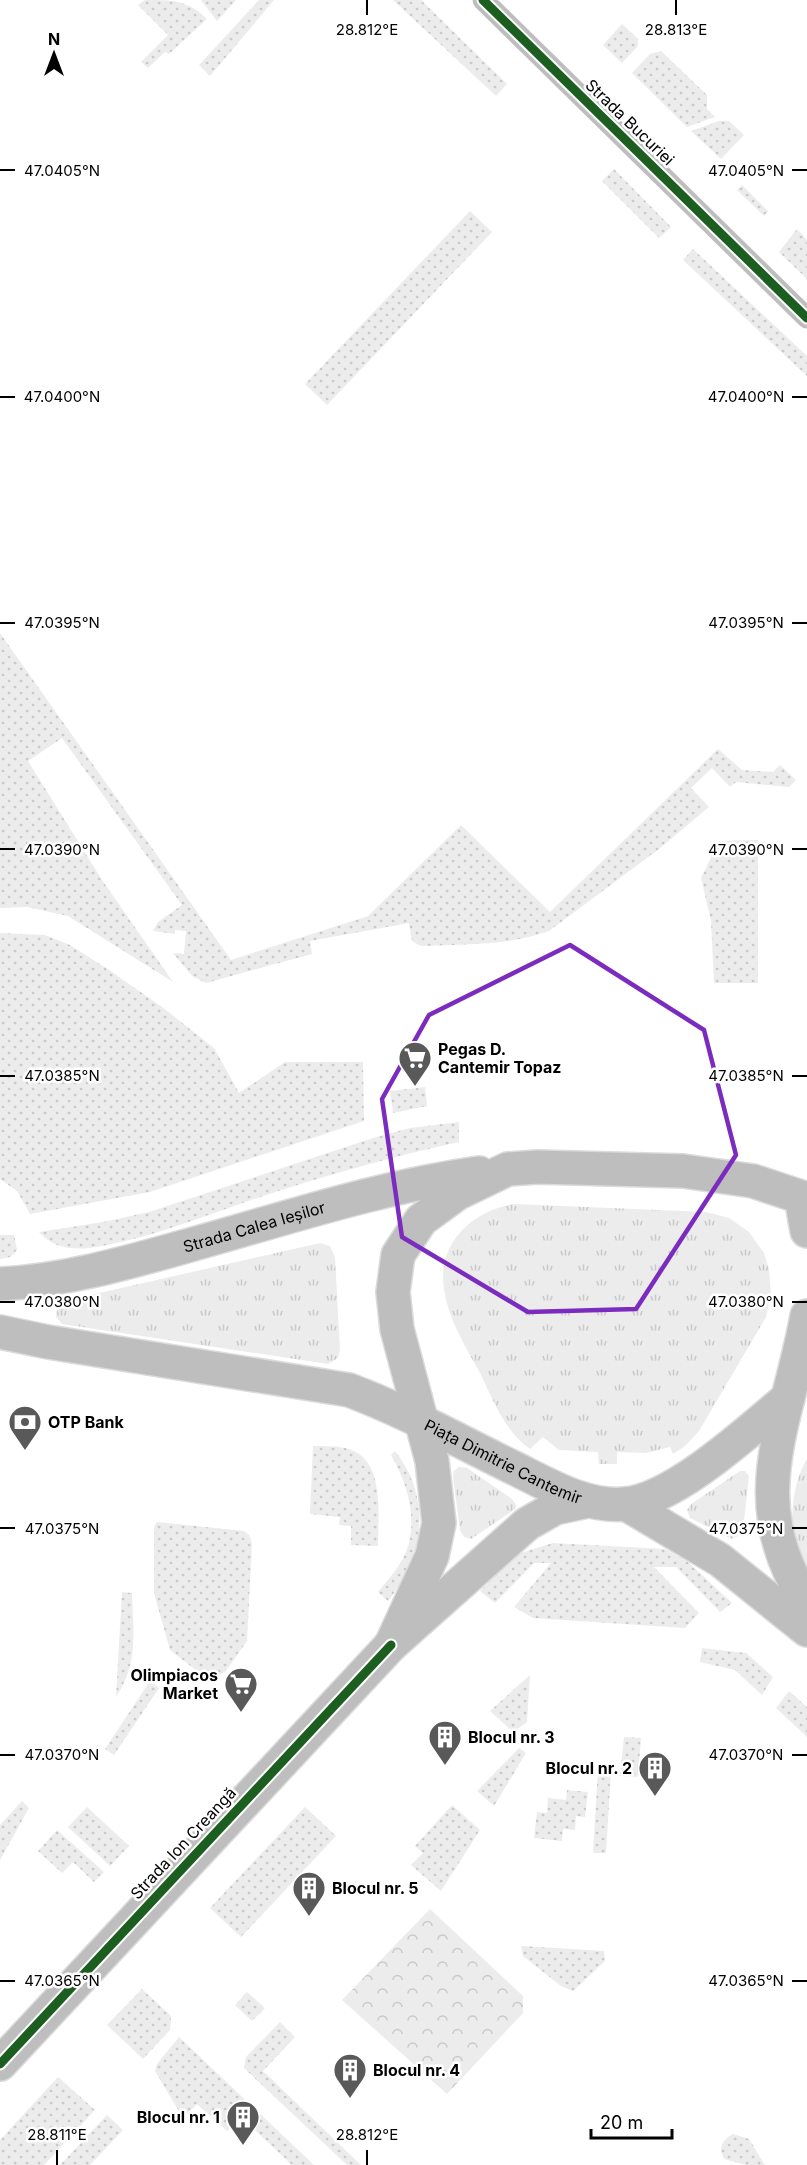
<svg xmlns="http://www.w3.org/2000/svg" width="807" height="2165" font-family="Inter,sans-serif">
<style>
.grass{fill:url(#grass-tufts)}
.forest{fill:url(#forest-crowns)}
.garden{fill:url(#garden-dots)}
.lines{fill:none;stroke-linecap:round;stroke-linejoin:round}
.primary-casing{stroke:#dbdbdb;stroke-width:36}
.street{stroke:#bebebe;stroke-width:21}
.primary{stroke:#bebebe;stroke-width:33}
.cycleway-casing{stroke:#fff;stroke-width:13}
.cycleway{stroke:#1b5e20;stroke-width:9}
.marked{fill:none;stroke:#7b2cbf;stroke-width:4.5;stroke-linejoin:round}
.ticks{fill:none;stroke:#000;stroke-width:2}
.labels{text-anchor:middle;stroke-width:5;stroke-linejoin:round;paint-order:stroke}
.street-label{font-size:16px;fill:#000;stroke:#fff}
.poi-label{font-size:16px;font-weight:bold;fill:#000;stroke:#fff;text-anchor:start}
.ticks-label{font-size:15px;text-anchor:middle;fill:#000;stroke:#fff;stroke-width:5;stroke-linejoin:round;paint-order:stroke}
</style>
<defs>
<pattern id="grass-tufts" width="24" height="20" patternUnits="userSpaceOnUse" patternTransform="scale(1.5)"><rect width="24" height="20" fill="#ececec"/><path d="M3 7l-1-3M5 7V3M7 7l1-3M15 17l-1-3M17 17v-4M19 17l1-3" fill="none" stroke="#c9c9c9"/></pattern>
<pattern id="forest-crowns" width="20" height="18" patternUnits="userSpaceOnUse" patternTransform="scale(1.5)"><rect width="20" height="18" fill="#ececec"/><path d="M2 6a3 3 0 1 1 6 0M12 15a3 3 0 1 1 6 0" fill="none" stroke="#c9c9c9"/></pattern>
<pattern id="garden-dots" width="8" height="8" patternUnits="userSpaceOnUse" patternTransform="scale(1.5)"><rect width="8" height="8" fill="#ececec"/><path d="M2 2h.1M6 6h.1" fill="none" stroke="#c9c9c9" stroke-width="1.8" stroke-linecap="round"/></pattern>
</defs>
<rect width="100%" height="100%" fill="#fff"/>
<g class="grass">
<path d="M 514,1204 L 706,1212 L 729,1218 L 749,1232 L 764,1253 L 769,1269 L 771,1294 L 766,1317 L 699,1431 L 685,1446 L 673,1454 L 670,1447 L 646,1453 L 617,1452 L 617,1464 L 599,1464 L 598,1452 L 559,1450 L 543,1437 L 530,1449 C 505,1432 493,1400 480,1373 C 466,1347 448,1319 444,1289 C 437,1243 472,1211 514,1204 Z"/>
<path d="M 320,1243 L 330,1246 L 335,1257 L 340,1350 L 338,1358 L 328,1364 L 62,1324 L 56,1317 L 57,1308 L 64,1301 Z"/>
<path d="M 807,1459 L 807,1570 C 786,1540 789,1489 807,1459 Z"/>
<path d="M 459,1467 L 467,1468 L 512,1499 L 516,1505 L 514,1510 L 471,1539 L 464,1537 L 460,1530 L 453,1477 L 454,1471 Z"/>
<path d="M 740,1471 L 745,1471 L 749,1476 L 743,1529 L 738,1536 L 732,1539 L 690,1518 L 687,1510 L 691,1504 Z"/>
</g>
<path class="forest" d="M 430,1909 L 523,1996 L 523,2013 L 447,2094 L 342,2000 Z"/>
<g class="garden">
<path d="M 145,0 C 173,0 188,0 207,19 L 169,54 L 165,52 L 148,68 L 141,62 L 168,35 L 138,5 Z"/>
<path d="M 201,0 L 236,0 L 217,21 Z"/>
<path d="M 259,0 L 274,0 L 210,76 L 199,65 Z"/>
<path d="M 393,0 L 421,0 L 507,84 L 496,96 Z"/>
<path d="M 622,24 L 638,39 L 638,46 L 622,63 L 603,45 Z"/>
<path d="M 661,51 L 707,95 L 707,109 L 715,117 L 687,127 L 632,73 L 650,54 Z"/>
<path d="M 719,121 L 729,121 L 744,135 L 721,159 L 691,131 Z"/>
<path d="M 614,169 L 671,227 L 659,238 L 602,181 Z"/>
<path d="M 742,185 L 768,211 L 764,216 L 737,190 Z"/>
<path d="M 470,211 L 492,232 L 327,405 L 305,384 Z"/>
<path d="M 797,229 L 807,240 L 807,279 L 779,252 Z"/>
<path d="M 693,249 L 807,356 L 807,376 L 683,260 Z"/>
<path d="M 0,633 L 231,960 L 368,916 L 461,825 L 550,912 L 718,749 L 742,770 L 773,772 L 780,765 L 796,780 L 789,787 L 736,782 L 730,787 L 712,768 L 691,788 L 709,807 L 659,849 L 549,931 C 508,946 463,944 421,946 L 412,941 L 409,923 L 310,941 L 312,954 L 206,983 L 192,976 L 173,953 L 184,954 L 186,931 L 175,930 L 175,934 L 153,931 L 158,922 L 182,905 L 62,738 L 28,761 L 102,880 L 173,982 L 68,916 L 27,907 L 0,908 Z"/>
<path d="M 758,840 L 758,983 L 714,983 L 711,921 L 701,878 L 719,841 Z"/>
<path d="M 0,933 L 45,935 L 70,945 L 109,970 L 162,1007 L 214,1048 L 239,1093 L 285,1062 L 363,1062 L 364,1121 L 150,1192 L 30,1214 L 17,1191 L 0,1179 Z"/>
<path d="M 425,1087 L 427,1106 L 393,1113 L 390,1091 Z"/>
<path d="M 459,1122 L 459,1142 C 391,1157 326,1175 260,1197 C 207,1215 144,1241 89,1248 C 70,1250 52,1247 39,1232 L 103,1222 L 149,1212 L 373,1138 L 410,1128 Z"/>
<path d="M 0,1235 L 14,1235 L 17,1250 L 10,1257 L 0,1259 Z"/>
<path d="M 313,1446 C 323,1446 335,1446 345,1448 C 386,1457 378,1514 378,1546 L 351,1545 L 351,1526 L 339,1525 L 340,1517 L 310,1514 Z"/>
<path d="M 395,1451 C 432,1498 425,1556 388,1601 L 378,1592 C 386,1582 395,1572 401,1562 C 421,1528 409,1486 391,1455 Z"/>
<path d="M 157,1522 L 244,1531 L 249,1535 L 252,1543 L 247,1641 L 225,1672 L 210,1681 L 170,1650 L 154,1593 L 154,1527 Z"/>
<path d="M 553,1543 L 665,1549 L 688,1562 L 732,1603 L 720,1612 L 676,1567 L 654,1567 L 699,1613 L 685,1628 L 533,1618 L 514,1607 L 551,1563 L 534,1563 L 495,1603 L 480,1591 L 517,1554 Z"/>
<path d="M 122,1592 L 132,1593 C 133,1632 139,1663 116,1697 Z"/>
<path d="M 702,1648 L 746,1653 L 773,1677 L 762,1695 L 735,1670 L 700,1662 Z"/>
<path d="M 530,1675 L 527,1722 L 513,1732 L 490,1711 Z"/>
<path d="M 150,1681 L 159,1688 L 114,1755 L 105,1749 Z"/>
<path d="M 789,1691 L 807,1707 L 807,1737 L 776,1708 Z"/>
<path d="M 624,1737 L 641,1738 L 638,1777 L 620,1776 Z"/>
<path d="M 519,1748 L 526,1753 L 494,1806 L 477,1791 Z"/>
<path d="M 598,1769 L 611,1770 L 606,1853 L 593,1853 Z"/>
<path d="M 567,1790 L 588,1792 L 585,1817 L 576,1816 L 575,1830 L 563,1829 L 562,1841 L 534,1838 L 537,1812 L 547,1813 L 548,1798 L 566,1800 Z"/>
<path d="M 22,1801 L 29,1808 L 0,1860 L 0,1825 Z"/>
<path d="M 452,1805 L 480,1830 L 441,1891 L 411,1865 L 423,1853 L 415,1846 Z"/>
<path d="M 87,1807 L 129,1846 L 110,1866 L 68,1827 Z"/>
<path d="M 305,1807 L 336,1836 L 241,1937 L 210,1908 Z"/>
<path d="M 57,1830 L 104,1872 L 94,1882 L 73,1862 L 62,1873 L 38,1851 Z"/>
<path d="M 521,1946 L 604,1951 L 605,1961 L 573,1991 L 561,1986 L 523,1956 Z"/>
<path d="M 142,1989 L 171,2016 L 170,2030 L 143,2059 L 107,2025 Z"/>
<path d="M 247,1992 L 265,2008 L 252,2021 L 235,2005 Z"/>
<path d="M 280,2022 L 295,2037 L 263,2071 L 361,2165 L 347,2165 L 244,2068 L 246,2057 Z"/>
<path d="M 179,2037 L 314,2165 L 292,2165 L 241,2117 L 227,2131 L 197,2104 L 183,2118 L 155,2071 L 157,2064 Z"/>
<path d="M 58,2077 L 95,2110 L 44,2165 L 0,2165 L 0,2140 Z"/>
<path d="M 107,2115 L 123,2130 L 90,2165 L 60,2165 Z"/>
<path d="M 733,2134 L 749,2139 L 765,2165 L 746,2165 L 724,2159 C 718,2147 722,2140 733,2134 Z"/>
</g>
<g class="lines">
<defs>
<g id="primary">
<path id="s1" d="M 0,1284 C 62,1281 123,1264 183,1247 C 281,1220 378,1187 479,1173"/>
<path d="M 807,1316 C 788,1422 740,1501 807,1602"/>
<path id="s2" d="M 0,1332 L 48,1342 L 349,1390 C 405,1411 457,1440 510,1466 C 545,1483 585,1508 625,1504 C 674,1500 750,1430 788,1398"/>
<path d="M 626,1504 L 720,1560 L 807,1630"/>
<path d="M 391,1645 L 432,1556 L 439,1523 L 432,1461 L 397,1329 L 393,1292 L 398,1255 L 421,1220 L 458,1193 L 508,1169 L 538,1167 L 683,1171 L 753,1181 L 801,1197 L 807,1231"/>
<path d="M 0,2064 L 391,1645 L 527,1524 L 555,1508 L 588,1501"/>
</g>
</defs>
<use href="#primary" class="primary-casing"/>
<path class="street" d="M 483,0 L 807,318"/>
<use href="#primary" class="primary"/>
<defs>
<g id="cycleway">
<path d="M 483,0 L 807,318"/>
<path d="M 0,2064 L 391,1645"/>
</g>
</defs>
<use href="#cycleway" class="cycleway-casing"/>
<use href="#cycleway" class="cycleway"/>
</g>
<path class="marked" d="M 570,945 L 704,1030 L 736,1155 L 636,1309 L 528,1312 L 402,1237 L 382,1099 L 429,1015 Z"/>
<path class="ticks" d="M 367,0 L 367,15M 676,0 L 676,15M 0,170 L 15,170M 792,170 L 807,170M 0,397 L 15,397M 792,397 L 807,397M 0,623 L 15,623M 792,623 L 807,623M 0,849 L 15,849M 792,849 L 807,849M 0,1076 L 15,1076M 792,1076 L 807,1076M 0,1302 L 15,1302M 792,1302 L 807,1302M 0,1528 L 15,1528M 792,1528 L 807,1528M 0,1755 L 15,1755M 792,1755 L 807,1755M 0,1981 L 15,1981M 792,1981 L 807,1981M 57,2150 L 57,2165M 367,2150 L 367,2165"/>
<defs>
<symbol id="supermarket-pin" viewBox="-11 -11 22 30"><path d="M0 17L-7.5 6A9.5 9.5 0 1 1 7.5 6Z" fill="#595959" stroke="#fff"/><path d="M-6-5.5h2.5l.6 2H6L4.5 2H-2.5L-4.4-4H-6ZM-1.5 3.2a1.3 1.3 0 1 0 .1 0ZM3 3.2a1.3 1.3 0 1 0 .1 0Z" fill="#fff"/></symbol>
<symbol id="bank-pin" viewBox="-11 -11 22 30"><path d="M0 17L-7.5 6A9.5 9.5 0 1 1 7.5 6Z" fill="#595959" stroke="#fff"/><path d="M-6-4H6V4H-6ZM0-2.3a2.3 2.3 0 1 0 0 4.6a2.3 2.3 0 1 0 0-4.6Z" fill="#fff"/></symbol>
<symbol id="building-pin" viewBox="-11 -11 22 30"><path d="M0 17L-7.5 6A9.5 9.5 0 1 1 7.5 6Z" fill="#595959" stroke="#fff"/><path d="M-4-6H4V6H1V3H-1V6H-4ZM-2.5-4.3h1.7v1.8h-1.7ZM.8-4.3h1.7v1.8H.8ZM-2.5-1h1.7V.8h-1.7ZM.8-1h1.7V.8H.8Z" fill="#fff"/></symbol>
</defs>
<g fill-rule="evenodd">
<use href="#supermarket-pin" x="396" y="1039" width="38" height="52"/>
<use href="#bank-pin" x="6" y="1403" width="38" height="52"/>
<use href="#supermarket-pin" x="222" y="1665" width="38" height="52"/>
<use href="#building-pin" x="426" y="1718" width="38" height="52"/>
<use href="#building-pin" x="636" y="1749" width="38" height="52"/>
<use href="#building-pin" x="290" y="1869" width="38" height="52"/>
<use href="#building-pin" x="331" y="2051" width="38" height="52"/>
<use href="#building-pin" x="224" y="2098" width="38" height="52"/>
</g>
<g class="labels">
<g class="street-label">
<text transform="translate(630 122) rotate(44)" y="6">Strada Bucuriei</text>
<text dy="6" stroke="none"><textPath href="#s1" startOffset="261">Strada Calea Ieșilor</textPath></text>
<text dy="6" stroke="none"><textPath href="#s2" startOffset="524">Piața Dimitrie Cantemir</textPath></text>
<text transform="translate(183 1843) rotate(-47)" y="6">Strada Ion Creangă</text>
</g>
<g class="poi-label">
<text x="438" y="1055">Pegas D.<tspan x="438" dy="18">Cantemir Topaz</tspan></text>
<text x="48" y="1428">OTP Bank</text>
<text x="218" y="1681" text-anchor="end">Olimpiacos<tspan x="218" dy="18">Market</tspan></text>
<text x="468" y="1743">Blocul nr. 3</text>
<text x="632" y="1774" text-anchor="end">Blocul nr. 2</text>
<text x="332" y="1894">Blocul nr. 5</text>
<text x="373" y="2076">Blocul nr. 4</text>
<text x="220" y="2123" text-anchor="end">Blocul nr. 1</text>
</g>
</g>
<g class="ticks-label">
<text x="367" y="35">28.812°E</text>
<text x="676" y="35">28.813°E</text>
<text x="62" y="176">47.0405°N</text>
<text x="746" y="176">47.0405°N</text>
<text x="62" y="402">47.0400°N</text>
<text x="746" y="402">47.0400°N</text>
<text x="62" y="628">47.0395°N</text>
<text x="746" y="628">47.0395°N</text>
<text x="62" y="855">47.0390°N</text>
<text x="746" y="855">47.0390°N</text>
<text x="62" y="1081">47.0385°N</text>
<text x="746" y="1081">47.0385°N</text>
<text x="62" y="1307">47.0380°N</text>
<text x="746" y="1307">47.0380°N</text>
<text x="62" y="1534">47.0375°N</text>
<text x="746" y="1534">47.0375°N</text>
<text x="62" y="1760">47.0370°N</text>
<text x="746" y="1760">47.0370°N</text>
<text x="62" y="1986">47.0365°N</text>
<text x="746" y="1986">47.0365°N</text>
<text x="57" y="2140">28.811°E</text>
<text x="367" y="2140">28.812°E</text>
</g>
<g transform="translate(54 54)" stroke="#ffffff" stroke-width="4.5" paint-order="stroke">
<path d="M0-4.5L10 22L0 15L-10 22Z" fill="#000000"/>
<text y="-9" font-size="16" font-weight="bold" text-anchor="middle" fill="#000000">N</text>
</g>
<path d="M591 2129v9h81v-9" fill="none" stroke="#000000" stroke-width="3"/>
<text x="600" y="2129" font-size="18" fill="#000000" stroke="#ffffff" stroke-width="4.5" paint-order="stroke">20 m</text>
</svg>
